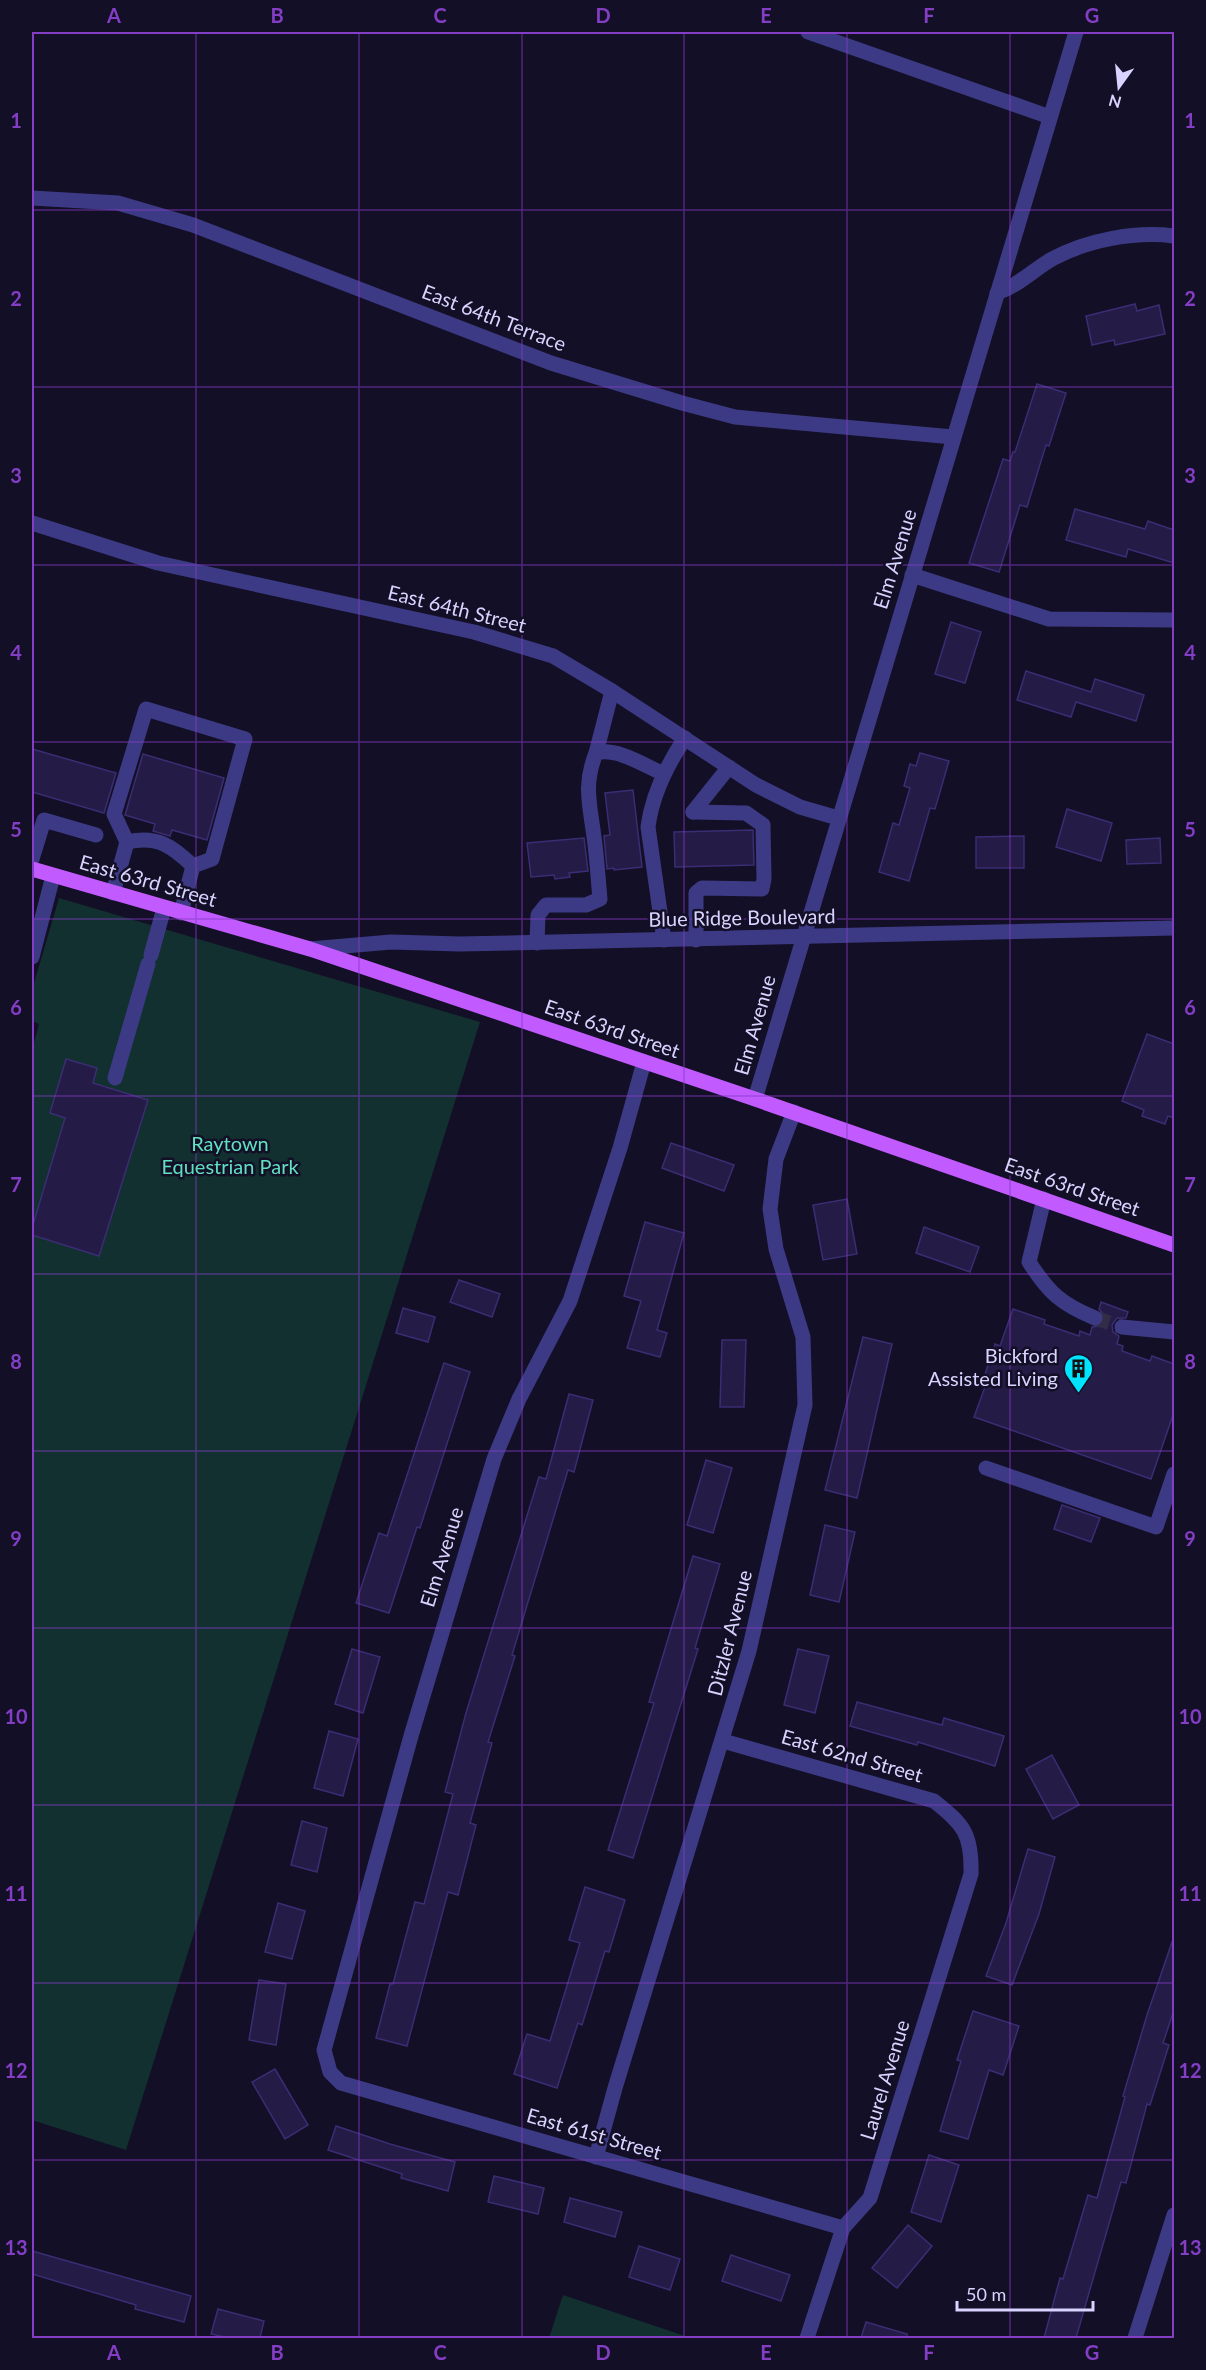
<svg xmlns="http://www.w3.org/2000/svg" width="1206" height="2370" font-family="Lato,sans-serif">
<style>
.green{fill:#12302f}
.building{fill:#241b47;stroke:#3b2d73;stroke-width:1.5}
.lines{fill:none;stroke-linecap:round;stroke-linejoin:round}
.minor-tunnel{stroke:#312d47;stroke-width:15;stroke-dasharray:15 8;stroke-linecap:butt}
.minor{stroke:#3d3a85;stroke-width:15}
.major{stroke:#c25bff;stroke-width:15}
.grid{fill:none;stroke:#843dc5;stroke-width:1.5;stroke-opacity:0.55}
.labels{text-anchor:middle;stroke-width:5;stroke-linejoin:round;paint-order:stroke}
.street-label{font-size:20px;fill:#d9d4ff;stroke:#130f26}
.park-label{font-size:20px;fill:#5fe0c0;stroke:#130f26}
.poi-label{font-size:20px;fill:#d9d4ff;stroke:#130f26;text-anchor:end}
.neatline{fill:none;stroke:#843dc5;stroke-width:2}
.grid-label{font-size:20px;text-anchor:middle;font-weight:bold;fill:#843dc5}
</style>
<rect width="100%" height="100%" fill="#130f26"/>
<g class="green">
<path d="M 59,898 L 480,1022 L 126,2150 L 32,2120 L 32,1050 L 39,1024 L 32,1021 L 32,990 Z"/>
<path d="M 563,2295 L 685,2336 L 685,2338 L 549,2338 Z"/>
</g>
<g class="building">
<path d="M 1135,304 L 1137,311 L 1159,305 L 1165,334 L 1115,345 L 1114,340 L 1092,345 L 1086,316 Z"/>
<path d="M 1037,384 L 1066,393 L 1049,446 L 1046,445 L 1027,507 L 1020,505 L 999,572 L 969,563 L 1003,459 L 1010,461 L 1013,452 L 1015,452 Z"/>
<path d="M 1075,509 L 1145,529 L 1148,521 L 1174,530 L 1174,563 L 1128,549 L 1126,557 L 1066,540 Z"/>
<path d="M 951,622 L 981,632 L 965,683 L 935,674 Z"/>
<path d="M 1026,671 L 1091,692 L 1095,679 L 1144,695 L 1136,721 L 1076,702 L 1071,717 L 1017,700 Z"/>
<path d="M 32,749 L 116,773 L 104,813 L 32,792 Z"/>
<path d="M 920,753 L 949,761 L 935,809 L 930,808 L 909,881 L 879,872 L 893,823 L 899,825 L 910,788 L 904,786 L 910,764 L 916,766 Z"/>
<path d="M 143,754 L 224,778 L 207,840 L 172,830 L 170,836 L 153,831 L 155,824 L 125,815 Z"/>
<path d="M 633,790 L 642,867 L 614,870 L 614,868 L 607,869 L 604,836 L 610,835 L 605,793 Z"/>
<path d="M 1067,809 L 1112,823 L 1101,861 L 1056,847 Z"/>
<path d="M 753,830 L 754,865 L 675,867 L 674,832 Z"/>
<path d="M 1024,836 L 1024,868 L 976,868 L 976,837 Z"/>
<path d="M 584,838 L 588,871 L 569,873 L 570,877 L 555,879 L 554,875 L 531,877 L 527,843 Z"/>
<path d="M 1160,838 L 1161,863 L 1127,864 L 1126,840 Z"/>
<path d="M 1147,1034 L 1174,1044 L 1174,1118 L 1168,1116 L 1165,1124 L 1142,1116 L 1144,1110 L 1122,1101 Z"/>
<path d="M 66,1059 L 97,1068 L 93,1083 L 148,1100 L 99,1256 L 32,1235 L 32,1228 L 65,1118 L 50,1113 Z"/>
<path d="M 671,1143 L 734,1165 L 724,1191 L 662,1168 Z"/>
<path d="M 847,1199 L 857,1254 L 823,1260 L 813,1205 Z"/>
<path d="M 645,1222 L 684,1233 L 657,1330 L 667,1333 L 660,1357 L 627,1348 L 641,1301 L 624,1296 Z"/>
<path d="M 924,1227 L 979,1247 L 970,1272 L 916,1253 Z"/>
<path d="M 459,1280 L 500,1294 L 492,1317 L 450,1302 Z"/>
<path d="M 1101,1302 L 1128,1312 L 1126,1318 L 1117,1318 L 1112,1325 L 1113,1332 L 1119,1336 L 1117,1344 L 1123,1346 L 1122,1351 L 1150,1361 L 1152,1356 L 1174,1364 L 1174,1412 L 1151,1479 L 974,1417 L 989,1376 L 985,1374 L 995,1344 L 1000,1346 L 1013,1309 L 1045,1320 L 1044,1324 L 1079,1336 L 1080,1331 L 1090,1335 L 1092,1327 L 1100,1326 L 1104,1322 L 1105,1316 L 1099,1309 Z"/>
<path d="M 403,1308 L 435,1317 L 428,1342 L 396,1333 Z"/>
<path d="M 863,1337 L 892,1344 L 857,1498 L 825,1490 Z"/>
<path d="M 722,1340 L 746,1340 L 744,1407 L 720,1407 Z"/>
<path d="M 444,1363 L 470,1372 L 420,1528 L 417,1527 L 389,1613 L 356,1603 L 379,1533 L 387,1536 Z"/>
<path d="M 569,1394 L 593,1400 L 574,1472 L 568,1470 L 512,1655 L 515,1656 L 488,1742 L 492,1743 L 470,1823 L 476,1825 L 458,1895 L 448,1892 L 407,2046 L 376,2038 L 390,1984 L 393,1984 L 415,1902 L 424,1904 L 453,1794 L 445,1792 L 466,1713 L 539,1477 L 546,1479 Z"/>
<path d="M 706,1460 L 732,1468 L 713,1533 L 687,1525 Z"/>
<path d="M 1062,1505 L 1100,1518 L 1091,1542 L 1054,1529 Z"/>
<path d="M 825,1525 L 855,1532 L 839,1602 L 810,1595 Z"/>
<path d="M 693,1556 L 720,1564 L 695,1648 L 698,1649 L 633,1858 L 608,1850 L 654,1703 L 649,1702 Z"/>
<path d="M 352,1649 L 380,1657 L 363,1713 L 335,1704 Z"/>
<path d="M 798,1649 L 829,1656 L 815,1713 L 784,1705 Z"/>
<path d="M 857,1702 L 942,1725 L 944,1718 L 1004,1736 L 995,1766 L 918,1742 L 917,1745 L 850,1726 Z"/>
<path d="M 329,1731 L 358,1739 L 343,1796 L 314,1788 Z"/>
<path d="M 1052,1755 L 1079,1805 L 1053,1819 L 1026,1769 Z"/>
<path d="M 302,1821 L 327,1828 L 317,1872 L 291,1865 Z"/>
<path d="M 1028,1849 L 1055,1857 L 1039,1914 L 1012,1985 L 986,1976 L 1006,1923 Z"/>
<path d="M 585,1887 L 625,1900 L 609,1952 L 605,1951 L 582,2025 L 578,2023 L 557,2088 L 514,2074 L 527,2034 L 550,2041 L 580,1943 L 569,1940 Z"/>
<path d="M 278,1903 L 305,1911 L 292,1959 L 265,1952 Z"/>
<path d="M 1172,1942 L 1174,1943 L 1174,2010 L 1163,2043 L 1169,2045 L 1150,2105 L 1147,2104 L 1126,2183 L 1121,2182 L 1076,2338 L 1044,2338 L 1060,2278 L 1063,2279 L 1088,2195 L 1097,2198 L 1125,2097 L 1123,2096 L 1147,2015 Z"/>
<path d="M 259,1980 L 286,1984 L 276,2045 L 249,2040 Z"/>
<path d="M 973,2011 L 1019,2026 L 1003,2075 L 989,2070 L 968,2139 L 940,2131 L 961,2061 L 957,2060 Z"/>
<path d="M 275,2069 L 308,2125 L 285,2139 L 252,2082 Z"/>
<path d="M 336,2126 L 390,2144 L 455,2162 L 448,2191 L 401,2178 L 402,2174 L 328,2150 Z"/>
<path d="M 929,2155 L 959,2165 L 941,2222 L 911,2212 Z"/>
<path d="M 494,2176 L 544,2188 L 538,2214 L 488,2202 Z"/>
<path d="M 570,2198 L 622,2212 L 615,2237 L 564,2222 Z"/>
<path d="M 908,2225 L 932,2246 L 897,2288 L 872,2268 Z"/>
<path d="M 639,2246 L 680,2259 L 670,2290 L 629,2277 Z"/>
<path d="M 32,2251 L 191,2296 L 184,2322 L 135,2309 L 136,2305 L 32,2274 Z"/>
<path d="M 731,2255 L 790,2275 L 781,2301 L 722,2281 Z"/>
<path d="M 218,2309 L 264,2321 L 260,2338 L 229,2338 L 211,2334 Z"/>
<path d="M 866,2322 L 907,2334 L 907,2338 L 861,2338 Z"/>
</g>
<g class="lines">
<path class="minor-tunnel" d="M 1095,1318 L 1122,1327"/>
<g class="minor">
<path d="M 808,32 L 1050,117"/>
<path d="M 32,198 L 118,203 L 193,225 L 551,363 L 682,403 L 735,417 L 953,437"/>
<path d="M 997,293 C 1018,286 1033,270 1052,259 C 1087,240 1135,231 1174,236"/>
<path d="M 32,523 L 158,563 L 474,632 L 553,656 L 612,691 L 756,785 L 800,807 L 838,818"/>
<path d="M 912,575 L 1049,619 L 1174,620"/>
<path d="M 596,753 L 612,691"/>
<path d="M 693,812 L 746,813 L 763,825 L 764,879 L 762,889 L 702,888 L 696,893 L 696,940"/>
<path d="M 693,812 L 729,767"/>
<path d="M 127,842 C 157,835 172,846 193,866"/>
<path d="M 32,859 L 44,820 L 96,835"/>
<path d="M 113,893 L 127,842 L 114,814 L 146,709 L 245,739 L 212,859 L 193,866 L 181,913"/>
<path d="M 664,940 L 648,827 C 652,795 667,765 685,738"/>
<path d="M 537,943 L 538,915 L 546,905 L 586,905 L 600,899 C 598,878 597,858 594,837 C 590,805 583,785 596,753 C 617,747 645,766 664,774"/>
<path d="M 310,949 L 391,942 L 460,944 L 1174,928"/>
<path d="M 151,955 L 164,908"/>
<path d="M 32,957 L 53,876"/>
<path d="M 644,1062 L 620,1148 L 570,1301 L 519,1399 L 494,1459 L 411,1736 L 324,2050 L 330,2072 L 341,2083 L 843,2228"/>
<path d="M 115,1078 L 148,964"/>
<path d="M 755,1099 L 1076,32"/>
<path d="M 1044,1199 L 1029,1262 C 1049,1293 1061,1304 1095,1318"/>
<path d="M 1122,1327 L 1174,1332"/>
<path d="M 986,1468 L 1156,1527 L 1174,1474"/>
<path d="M 723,1741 L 934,1801 C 964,1825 972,1834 971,1874 L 870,2198 L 843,2228 L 807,2338"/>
<path d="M 596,2157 L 615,2088 L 749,1651 L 805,1405 L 803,1337 L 776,1249 L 770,1209 L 776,1159 L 794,1112"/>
<path d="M 1135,2338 L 1174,2215"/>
</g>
<path class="major" d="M 32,869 L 310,949 L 755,1099 L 1174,1245"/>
</g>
<path class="grid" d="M 196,32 L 196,2338M 359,32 L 359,2338M 522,32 L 522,2338M 684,32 L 684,2338M 847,32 L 847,2338M 1010,32 L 1010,2338M 32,210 L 1174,210M 32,387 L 1174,387M 32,565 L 1174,565M 32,742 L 1174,742M 32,919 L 1174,919M 32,1096 L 1174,1096M 32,1274 L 1174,1274M 32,1451 L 1174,1451M 32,1628 L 1174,1628M 32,1805 L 1174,1805M 32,1983 L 1174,1983M 32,2160 L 1174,2160"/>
<defs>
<symbol id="building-pin" viewBox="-11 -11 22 30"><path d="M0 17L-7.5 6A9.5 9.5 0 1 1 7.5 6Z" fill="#00e5ff" stroke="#130f26"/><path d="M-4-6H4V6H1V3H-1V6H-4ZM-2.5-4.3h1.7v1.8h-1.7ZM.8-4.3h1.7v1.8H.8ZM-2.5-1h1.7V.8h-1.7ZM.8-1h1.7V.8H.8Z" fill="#111"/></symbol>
</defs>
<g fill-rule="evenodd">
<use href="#building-pin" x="1062" y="1352" width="33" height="45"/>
</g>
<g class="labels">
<g class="street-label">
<text transform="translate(494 318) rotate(21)" y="7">East 64th Terrace</text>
<text transform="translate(895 559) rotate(-73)" y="7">Elm Avenue</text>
<text transform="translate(457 609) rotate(14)" y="7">East 64th Street</text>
<text transform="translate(148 881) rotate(16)" y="7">East 63rd Street</text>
<text transform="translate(742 918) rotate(-1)" y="7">Blue Ridge Boulevard</text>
<text transform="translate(755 1025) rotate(-74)" y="7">Elm Avenue</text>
<text transform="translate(612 1029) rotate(19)" y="7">East 63rd Street</text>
<text transform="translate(1072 1187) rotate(19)" y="7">East 63rd Street</text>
<text transform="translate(442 1557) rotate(-73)" y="7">Elm Avenue</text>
<text transform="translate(730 1633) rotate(-76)" y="7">Ditzler Avenue</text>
<text transform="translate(852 1756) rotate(16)" y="7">East 62nd Street</text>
<text transform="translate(885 2080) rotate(-73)" y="7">Laurel Avenue</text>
<text transform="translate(594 2134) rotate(16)" y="7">East 61st Street</text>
</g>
<g class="park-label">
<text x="230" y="1151">Raytown<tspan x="230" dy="23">Equestrian Park</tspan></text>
</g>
<g class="poi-label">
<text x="1058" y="1363">Bickford<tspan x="1058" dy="23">Assisted Living</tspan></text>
</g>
</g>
<rect width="1206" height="2370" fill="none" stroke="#130f26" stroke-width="66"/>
<g transform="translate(1119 87) rotate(195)" stroke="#130f26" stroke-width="4.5" paint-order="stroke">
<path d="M0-4.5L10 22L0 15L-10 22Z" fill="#d9d4ff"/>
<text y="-9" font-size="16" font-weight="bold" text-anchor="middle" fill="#d9d4ff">N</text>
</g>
<path d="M957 2301v9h136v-9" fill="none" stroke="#d9d4ff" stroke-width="3"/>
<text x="966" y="2301" font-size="18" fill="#d9d4ff" stroke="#130f26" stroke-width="4.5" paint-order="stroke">50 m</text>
<rect x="33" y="33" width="1140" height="2304" class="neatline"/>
<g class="grid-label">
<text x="114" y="23">A</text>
<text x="277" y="23">B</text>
<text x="440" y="23">C</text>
<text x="603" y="23">D</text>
<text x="766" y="23">E</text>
<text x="929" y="23">F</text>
<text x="1092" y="23">G</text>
<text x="16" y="128">1</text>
<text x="1190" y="128">1</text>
<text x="16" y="306">2</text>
<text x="1190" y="306">2</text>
<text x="16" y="483">3</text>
<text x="1190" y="483">3</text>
<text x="16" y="660">4</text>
<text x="1190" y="660">4</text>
<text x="16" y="837">5</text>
<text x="1190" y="837">5</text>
<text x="16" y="1015">6</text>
<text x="1190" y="1015">6</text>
<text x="16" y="1192">7</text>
<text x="1190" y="1192">7</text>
<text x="16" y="1369">8</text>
<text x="1190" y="1369">8</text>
<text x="16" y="1546">9</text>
<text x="1190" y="1546">9</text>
<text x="16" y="1724">10</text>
<text x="1190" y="1724">10</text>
<text x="16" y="1901">11</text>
<text x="1190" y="1901">11</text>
<text x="16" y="2078">12</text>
<text x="1190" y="2078">12</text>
<text x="16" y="2255">13</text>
<text x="1190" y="2255">13</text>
<text x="114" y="2360">A</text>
<text x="277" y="2360">B</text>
<text x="440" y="2360">C</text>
<text x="603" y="2360">D</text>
<text x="766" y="2360">E</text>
<text x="929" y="2360">F</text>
<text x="1092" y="2360">G</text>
</g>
</svg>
